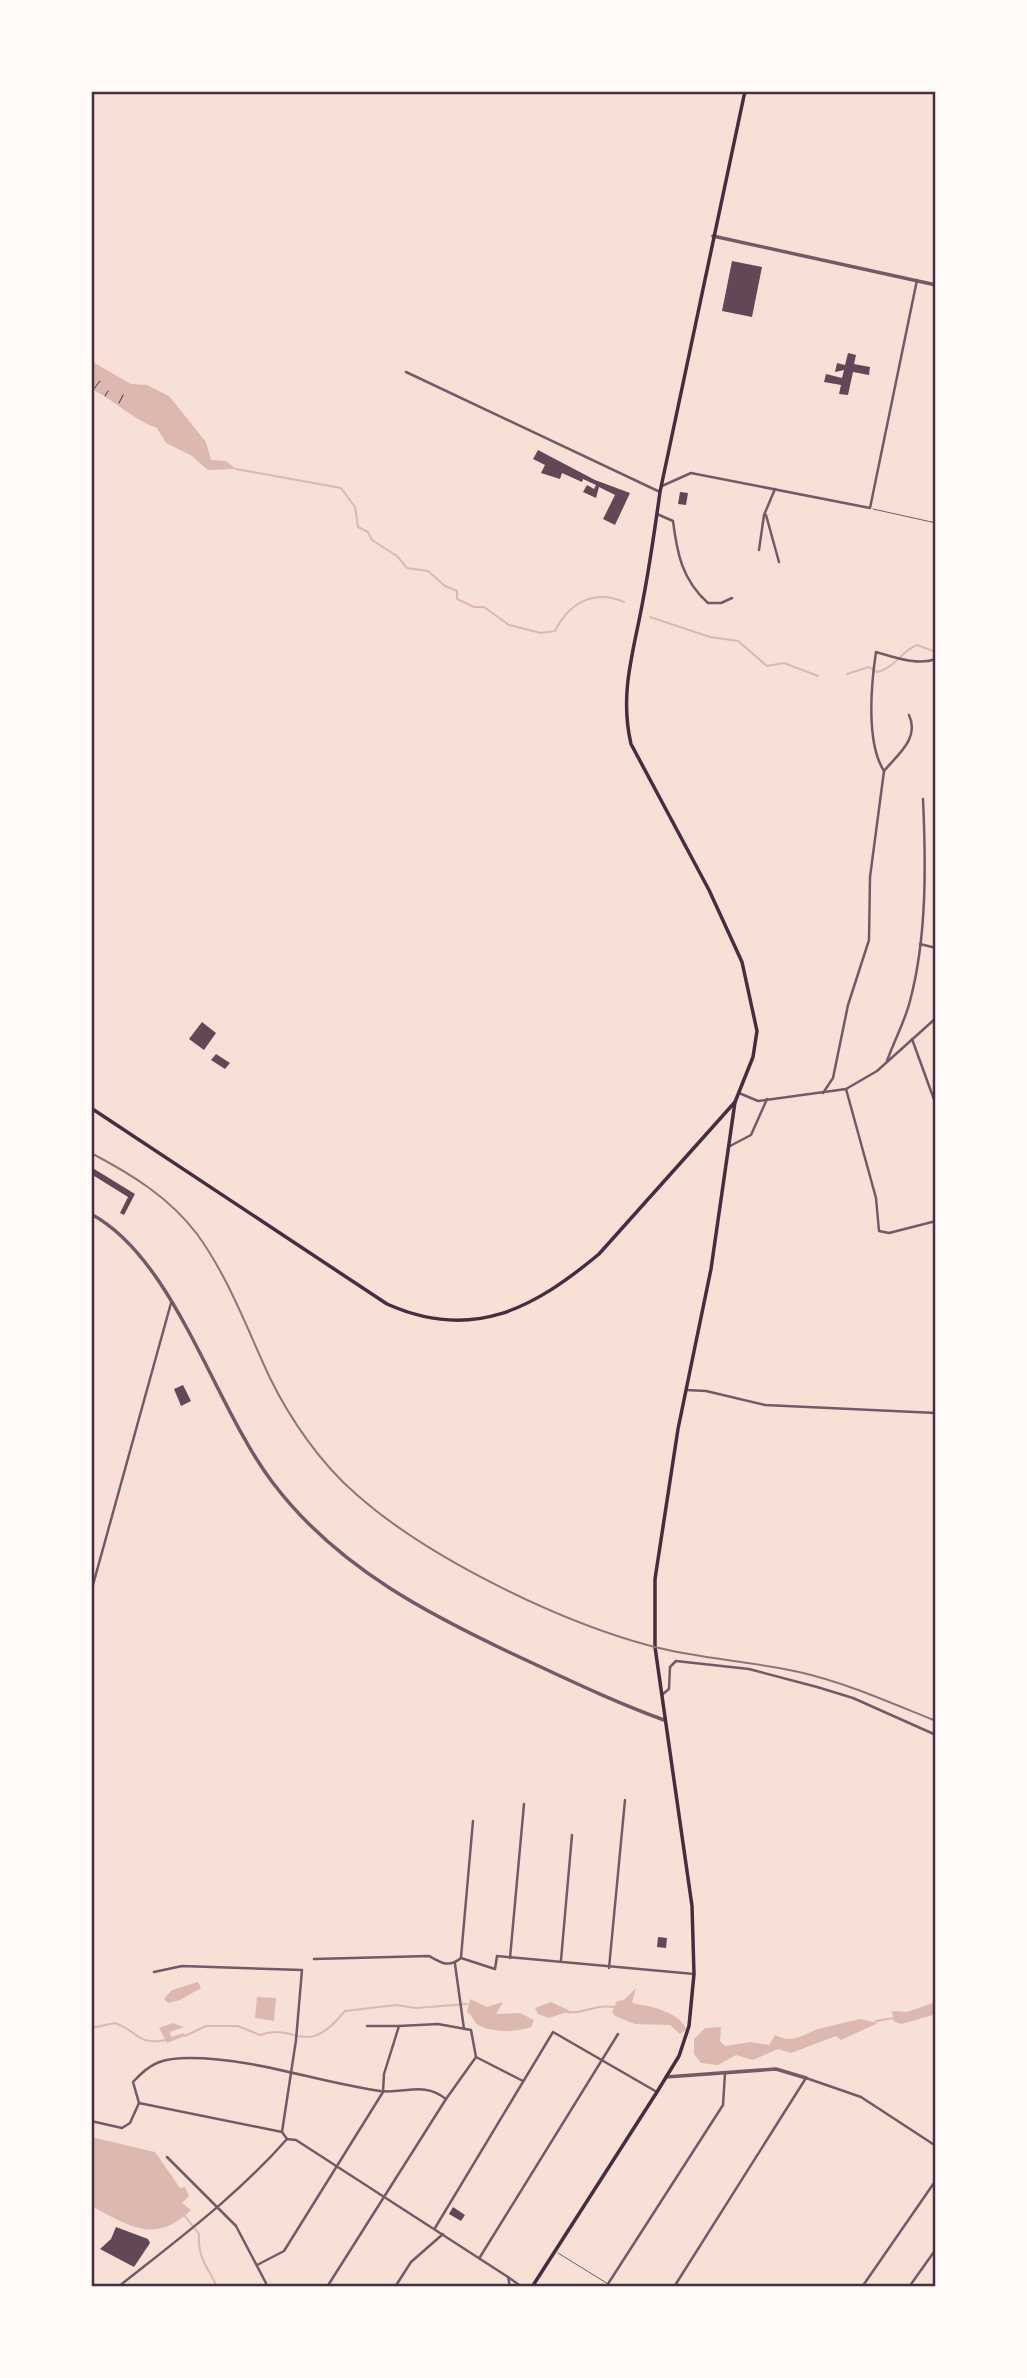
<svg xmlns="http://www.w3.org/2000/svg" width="1027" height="2378" font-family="Raleway,sans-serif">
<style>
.water{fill:#dcb8b0}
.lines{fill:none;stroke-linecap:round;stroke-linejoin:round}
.stream{stroke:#dcb8b0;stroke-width:2}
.building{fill:#644757}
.path{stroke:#4a2c40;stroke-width:1}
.service{stroke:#755966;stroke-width:1}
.minor{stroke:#755966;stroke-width:2.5}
.tertiary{stroke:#755966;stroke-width:3.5}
.secondary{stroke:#4a2c40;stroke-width:3.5}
.primary{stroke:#4a2c40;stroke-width:3.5}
.rail{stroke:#8f747c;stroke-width:2}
.neatline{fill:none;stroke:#4a2c40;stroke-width:2.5}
</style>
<rect width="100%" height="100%" fill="#f7e1d7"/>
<g class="water">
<path d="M 91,361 L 131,384 L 147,385 L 169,396 L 206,442 L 211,460 L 226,461 L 236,469 L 208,470 L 192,456 L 166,443 L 157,428 C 133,420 115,400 91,389 Z"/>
<path d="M 198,1982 L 201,1988 L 180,2000 L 168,2003 L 164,1999 L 172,1990 Z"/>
<path d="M 636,1988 L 632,2002 L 635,2004 C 650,2005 683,2014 686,2030 L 680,2034 L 670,2025 L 635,2024 L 615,2016 L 612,2012 L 617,2001 L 624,2000 Z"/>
<path d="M 257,1997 L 276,1998 L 274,2021 L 255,2018 Z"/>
<path d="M 470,1999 L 487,2007 L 503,2002 L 496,2014 L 520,2013 L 534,2020 L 531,2027 C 517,2032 495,2033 480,2026 C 473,2023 474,2016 467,2012 Z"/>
<path d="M 551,2002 L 570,2011 L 549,2018 L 538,2014 L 535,2008 Z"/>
<path d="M 936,2002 L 936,2014 L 902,2024 L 894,2022 L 892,2011 L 907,2012 Z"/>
<path d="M 860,2019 L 878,2023 L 841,2040 L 836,2036 L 791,2053 L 778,2049 L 753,2060 L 736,2055 L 718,2065 L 701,2063 L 694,2054 L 694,2039 L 705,2028 L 721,2027 L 720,2041 L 725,2046 L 751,2042 L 769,2045 L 775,2035 C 795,2045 803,2033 822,2028 C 834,2025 847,2022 860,2019 Z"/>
<path d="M 173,2023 L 184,2027 L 170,2032 L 171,2037 L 184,2033 L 185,2036 L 167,2043 L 159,2028 Z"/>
<path d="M 91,2137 L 155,2152 L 180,2188 L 185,2187 L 189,2196 L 182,2203 L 191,2210 C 155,2245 130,2226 91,2206 Z"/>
</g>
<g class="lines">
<g class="stream">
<path d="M 236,469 L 341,488 L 355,507 L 358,527 L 368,532 L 372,540 L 397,556 L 407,568 L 428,571 L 445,586 L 457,591 L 457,599 L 474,607 L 484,607 L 509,625 L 541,633 L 555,631 C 569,603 594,589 624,602"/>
<path d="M 650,617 L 710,637 L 738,641 L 767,666 L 784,663 L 818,676"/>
<path d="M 847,674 L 869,667 L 877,672 C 896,667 900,652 917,645 L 936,652"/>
<path d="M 567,2012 C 588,2014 590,2004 615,2007"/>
<path d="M 876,2021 L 894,2018"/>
<path d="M 91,2028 L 115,2023 C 138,2031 137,2046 166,2040"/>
<path d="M 185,2036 L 206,2026 L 238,2026 L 260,2035 C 298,2022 305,2060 345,2011 L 396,2005 L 416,2008 L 467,2004"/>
<path d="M 184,2215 L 199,2234 C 198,2260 207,2265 217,2287"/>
</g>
</g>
<g class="building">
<path d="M 732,261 L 762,267 L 752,317 L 722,311 Z"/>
<path d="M 848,353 L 856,355 L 854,364 L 870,367 L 869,375 L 853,372 L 848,395 L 839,394 L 841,385 L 824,382 L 826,374 L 842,378 L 844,370 L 835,372 L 837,363 L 845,365 Z"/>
<path d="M 538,450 L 595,480 L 630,493 L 615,525 L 603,519 L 615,495 L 599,487 L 596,498 L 583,492 L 587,485 L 594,489 L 596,485 L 583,479 L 582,482 L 562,473 L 560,479 L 541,473 L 545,465 L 533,459 Z"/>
<path d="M 680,492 L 688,493 L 686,505 L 678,504 Z"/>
<path d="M 202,1022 L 216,1033 L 204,1050 L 189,1039 Z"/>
<path d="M 216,1054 L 230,1063 L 225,1069 L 211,1060 Z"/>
<path d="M 91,1167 L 135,1194 L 124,1215 L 120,1213 L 128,1197 L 91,1174 Z"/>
<path d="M 183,1385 L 191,1401 L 181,1406 L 174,1389 Z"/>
<path d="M 658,1937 L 667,1938 L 666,1948 L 657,1947 Z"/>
<path d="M 453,2207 L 465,2215 L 461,2221 L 449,2214 Z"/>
<path d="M 116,2227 L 148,2239 L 150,2243 L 134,2267 L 100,2249 L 111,2239 Z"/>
</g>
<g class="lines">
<g class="path">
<path d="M 91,373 L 93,370"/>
<path d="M 93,390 L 100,381"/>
<path d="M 105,396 L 108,391"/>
<path d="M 119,403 L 123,395"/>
</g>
<g class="service">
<path d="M 873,509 L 936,523"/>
<path d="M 558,2253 L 613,2287"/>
</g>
<g class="minor">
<path d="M 406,372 L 660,492"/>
<path d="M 662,486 L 691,473 L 870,508 L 917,280"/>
<path d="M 657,514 L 673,521 C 677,553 682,580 708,603 L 721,603 L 732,598"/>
<path d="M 766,515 L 779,562"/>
<path d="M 759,550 L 764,515 L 775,489"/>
<path d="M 884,771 C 866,743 871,685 876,652 C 894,657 918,666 936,659"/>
<path d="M 920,944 L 936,948"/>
<path d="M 912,1039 L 936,1105"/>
<path d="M 887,1061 C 894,1041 905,1021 910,1001 C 927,937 926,864 923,799"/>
<path d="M 846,1089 L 876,1198 L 879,1231 L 889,1233 L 936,1221"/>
<path d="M 739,1093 L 758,1101 L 846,1089 L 877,1071 L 936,1018"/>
<path d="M 823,1093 L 833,1078 L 848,1005 L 869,940 L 870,877 L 884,771 C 897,755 920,739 909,715"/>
<path d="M 730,1146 L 751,1135 L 767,1099"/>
<path d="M 686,1390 L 706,1391 L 765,1405 L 936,1413"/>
<path d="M 91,1592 L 171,1303"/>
<path d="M 663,1694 L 669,1689 L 670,1667 L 676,1661 L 749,1669 L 817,1687 L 853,1698 L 936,1735"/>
<path d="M 461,1957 L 473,1821"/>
<path d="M 510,1958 L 524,1804"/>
<path d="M 314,1959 L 429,1956 C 441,1963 449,1968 461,1958 L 495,1969 L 497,1956 L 694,1974"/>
<path d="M 561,1960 L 572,1835"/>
<path d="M 455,1964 L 464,2029"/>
<path d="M 609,1968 L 625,1800"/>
<path d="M 154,1972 L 182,1966 L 302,1970 L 296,2040 L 282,2132 L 287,2139"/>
<path d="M 399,2026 L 438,2024 L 471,2030 L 476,2057"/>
<path d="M 139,2103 L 282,2132"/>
<path d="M 91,2121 L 122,2128 L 130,2123 L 139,2103 L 133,2082 C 151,2062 163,2058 190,2058 C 254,2058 317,2082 380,2091 C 405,2094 424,2081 446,2099"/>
<path d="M 287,2139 L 296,2140 L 508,2277 L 510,2287"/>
<path d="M 167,2157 L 236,2226 L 268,2287"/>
<path d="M 435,2228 L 553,2032 L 657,2092"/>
<path d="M 480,2257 L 618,2034"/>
<path d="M 257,2265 L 284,2251 L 383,2092 L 384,2074 L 399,2026 L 367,2026"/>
<path d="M 508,2277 L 522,2287"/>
<path d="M 118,2287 C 177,2240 237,2196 287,2139"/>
<path d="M 327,2287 L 446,2099 L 476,2057 L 523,2081"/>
<path d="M 395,2287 L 411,2262 L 443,2234"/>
<path d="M 606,2287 L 723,2105 L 725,2073"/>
<path d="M 674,2287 L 806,2078 L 861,2097 L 936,2146"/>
<path d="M 862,2287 L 936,2180"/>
<path d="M 909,2287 L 936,2249"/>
</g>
<g class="tertiary">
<path d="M 713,236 L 936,285"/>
<path d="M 91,1214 C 175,1259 214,1406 273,1483 C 338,1569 433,1617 528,1661 C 573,1682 617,1703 664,1720"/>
<path d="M 666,2077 L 776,2069 L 806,2078"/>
</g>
<path class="secondary" d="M 532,2287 L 657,2092 L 679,2056 L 689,2026 L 694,1974 L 692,1906 L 655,1647 L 655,1579 L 678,1429 L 711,1269 L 735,1102"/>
<path class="primary" d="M 91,1108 L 387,1304 C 472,1342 533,1309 599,1254 L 735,1102 L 753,1057 L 757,1031 L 742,962 L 709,890 L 631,744 C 619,692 634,651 643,600 C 650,564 655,528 660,492 L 745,91"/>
<path class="rail" d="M 91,1153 C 131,1174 169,1197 197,1234 C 229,1278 247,1329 270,1378 C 290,1419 321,1464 356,1494 C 428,1558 558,1621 651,1646 C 699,1659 751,1661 799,1672 C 847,1683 891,1703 936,1721"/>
</g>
<rect width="1027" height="2378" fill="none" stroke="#fffaf5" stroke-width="186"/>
<rect x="93" y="93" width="841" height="2192" class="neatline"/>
</svg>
